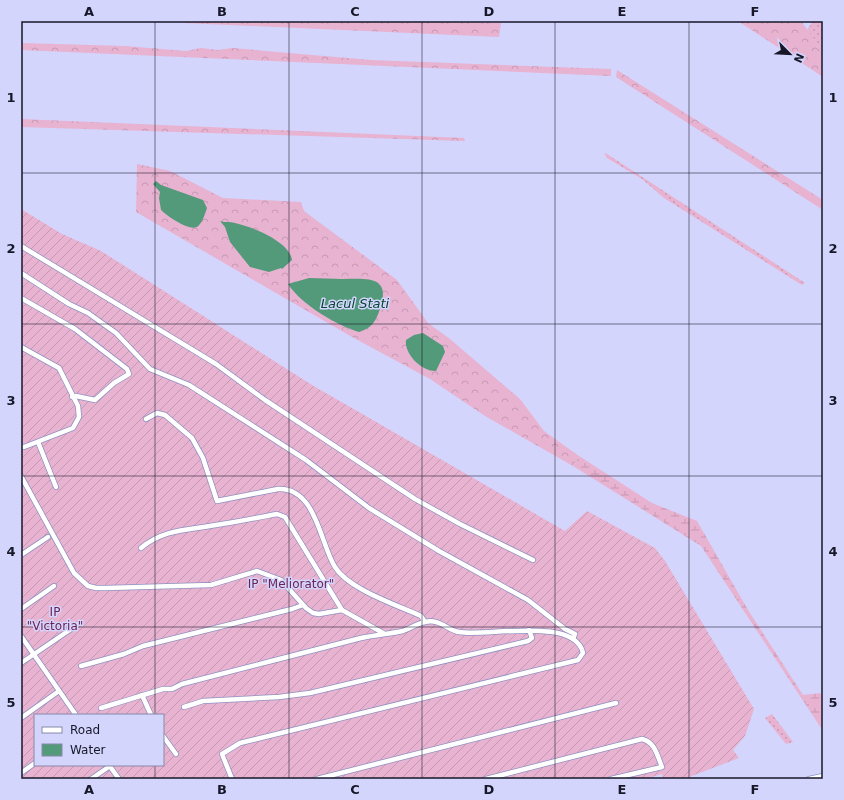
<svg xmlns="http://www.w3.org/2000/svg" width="844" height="800" font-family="'DejaVu Sans',sans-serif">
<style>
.grass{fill:url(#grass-dots)}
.forest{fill:url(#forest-crowns)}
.wetland{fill:url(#wetland-marsh)}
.garden{fill:url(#garden-furrows);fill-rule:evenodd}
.water{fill:#529a7a}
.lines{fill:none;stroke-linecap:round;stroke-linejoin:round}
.minor-casing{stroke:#9092c0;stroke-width:6}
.minor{stroke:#fff;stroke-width:4.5}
.grid{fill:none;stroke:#171728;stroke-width:1;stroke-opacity:0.55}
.labels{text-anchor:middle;stroke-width:3;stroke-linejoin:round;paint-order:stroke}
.park-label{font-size:12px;fill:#6d2454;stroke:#d3d5fd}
.water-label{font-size:13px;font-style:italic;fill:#06452f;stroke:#d3d5fd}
.neatline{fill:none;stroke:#171728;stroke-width:1.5}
.grid-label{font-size:13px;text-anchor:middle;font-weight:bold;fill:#171728}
</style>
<defs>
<pattern id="grass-dots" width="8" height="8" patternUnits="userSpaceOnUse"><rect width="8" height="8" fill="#e8b2d1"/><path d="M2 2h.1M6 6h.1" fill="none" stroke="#c698b3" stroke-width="1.8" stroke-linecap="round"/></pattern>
<pattern id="forest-crowns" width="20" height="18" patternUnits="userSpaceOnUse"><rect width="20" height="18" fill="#e8b2d1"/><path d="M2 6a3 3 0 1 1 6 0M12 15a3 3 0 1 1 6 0" fill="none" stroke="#c698b3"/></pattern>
<pattern id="wetland-marsh" width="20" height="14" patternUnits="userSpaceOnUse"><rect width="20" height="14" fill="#e8b2d1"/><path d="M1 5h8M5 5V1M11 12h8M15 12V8" fill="none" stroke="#c698b3"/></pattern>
<pattern id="garden-furrows" width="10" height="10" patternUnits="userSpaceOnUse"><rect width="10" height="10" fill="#e8b2d1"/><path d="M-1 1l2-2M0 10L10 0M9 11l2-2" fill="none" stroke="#c698b3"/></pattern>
</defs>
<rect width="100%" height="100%" fill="#d3d5fd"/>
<g class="grass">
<path d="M 813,21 L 823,21 L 823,56 L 818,53 L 817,43 L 807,30 Z"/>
<path d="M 604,153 L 607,154 L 805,283 L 802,285 L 664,198 L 642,179 L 607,158 Z"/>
<path d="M 772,714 L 793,742 L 786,744 L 765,718 Z"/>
</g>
<g class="forest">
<path d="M 184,21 L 442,21 L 501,23 L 499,37 L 184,23 Z"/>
<path d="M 738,21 L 801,21 L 817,43 L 818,53 L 823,56 L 823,77 Z"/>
<path d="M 21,43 L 125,46 L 186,51 L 201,48 L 218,50 L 232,48 L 371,60 L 611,69 L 611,76 L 21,50 Z"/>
<path d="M 617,70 L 823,200 L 823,210 L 616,77 Z"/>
<path d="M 21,119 L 464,138 L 465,141 L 21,127 Z"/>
<path d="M 137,164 L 170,171 L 223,198 L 301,202 L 304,211 L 397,280 L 428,323 L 450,339 L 520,399 L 544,431 L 579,456 L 573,466 L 485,416 L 430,379 L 352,337 L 136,212 Z"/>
</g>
<path class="wetland" d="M 579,456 L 652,503 L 697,521 L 748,610 L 803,695 L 820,693 L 823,697 L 823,731 L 701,546 L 573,466 Z"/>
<path class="garden" d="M 21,209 L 62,234 L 101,251 L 312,385 L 565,531 L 587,511 L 655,548 L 665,561 L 754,709 L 745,736 L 733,750 L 739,758 L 684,779 L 663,779 L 662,774 L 645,779 L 21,779 ZM 35,715 L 163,715 L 163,765 L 35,765 Z"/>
<g class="water">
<path d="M 156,181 L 161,185 L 203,200 L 207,208 C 205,214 202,224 197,227 C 189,231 167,216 161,210 L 159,198 L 160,192 L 153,184 Z"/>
<path d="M 220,221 C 226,223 229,221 235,223 C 253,227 290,242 292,260 L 282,269 L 281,268 L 269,272 L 250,267 L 230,242 L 225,227 Z"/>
<path d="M 309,278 C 320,278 331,279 343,279 C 366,279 392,275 380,309 C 376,321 372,328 359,332 C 336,325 302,305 288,284 Z"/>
<path d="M 423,333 L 443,346 L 445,352 L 436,371 C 422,372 404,354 406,340 L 414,335 Z"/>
</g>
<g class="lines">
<defs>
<g id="minor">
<path d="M 21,246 L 216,364 L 265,400 L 415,499 L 460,524 L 533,560"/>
<path d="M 21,273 L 69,304 L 88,313 L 116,333 L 150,369 L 189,385 L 306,460 L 369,508 L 439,551 L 528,600 L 565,629 L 575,634 L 573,639"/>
<path d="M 21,298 L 75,329 L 127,369 L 129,374 L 114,383 L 95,400 L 76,396 L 72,397"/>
<path d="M 21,347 L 59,368 L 78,406 L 79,417 L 73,428 L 24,447 L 21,447"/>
<path d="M 146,419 L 157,413 L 165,415 L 192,438 L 203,458 L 217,501 L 278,489 C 316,487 320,543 335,567 C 348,589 397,605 421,616 L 425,622"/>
<path d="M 38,442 L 56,487"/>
<path d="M 21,476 L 74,573 L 88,586 L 96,588 L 106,588 L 211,585 L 257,571 L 281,580 L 306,608 L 313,613 L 319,614 L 342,610 L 383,633"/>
<path d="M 141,548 C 163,529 189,530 216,525 C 236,522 256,518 277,514 L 285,517 L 342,610"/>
<path d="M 21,555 L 48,537"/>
<path d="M 21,609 L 54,586"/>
<path d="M 21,636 L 76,715"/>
<path d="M 21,663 L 80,623"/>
<path d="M 81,666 L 124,654 L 143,646 L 292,609 L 303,605"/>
<path d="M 142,695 L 151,715"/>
<path d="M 184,707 L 203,701 L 279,697 L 310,693 L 528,641 L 532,638 L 529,630"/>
<path d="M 101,708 L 163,689 L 172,689 L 182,684 C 242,669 301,653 361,638 C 375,635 389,634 403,631 C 411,628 418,623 425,622 C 439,618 447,630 459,632 C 486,637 575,616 583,653 L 578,660 L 240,743 L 222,754 L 232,779"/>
<path d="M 21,718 L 59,691"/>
<path d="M 163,736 L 176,754"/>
<path d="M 109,765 L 119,779"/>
<path d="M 21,773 L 35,763"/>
<path d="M 91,779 L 110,766"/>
<path d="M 317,779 L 616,703"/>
<path d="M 486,779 L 642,739 C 655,742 657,755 662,767 L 611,779"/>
<path d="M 809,779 L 823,776"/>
</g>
</defs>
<use href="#minor" class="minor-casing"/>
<use href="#minor" class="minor"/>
</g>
<path class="grid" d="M 155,21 L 155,715M 289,21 L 289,779M 422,21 L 422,779M 555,21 L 555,779M 689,21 L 689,779M 21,173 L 823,173M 21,324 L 823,324M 21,476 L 823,476M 21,627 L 823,627M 155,765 L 155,779"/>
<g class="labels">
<g class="park-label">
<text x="291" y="588">IP "Meliorator"</text>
<text x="55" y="616">IP<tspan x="55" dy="14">"Victoria"</tspan></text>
</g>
<g class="water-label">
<text x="355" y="308">Lacul Stati</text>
</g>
</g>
<rect width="844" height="800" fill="none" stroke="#d3d5fd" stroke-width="44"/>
<rect x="34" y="714" width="130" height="52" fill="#d3d5fd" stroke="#8889a8"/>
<rect x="42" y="727" width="20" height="6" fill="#ffffff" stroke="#8889a8"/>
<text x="70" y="734" font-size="12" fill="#171728">Road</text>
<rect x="42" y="744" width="20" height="12" fill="#529a7a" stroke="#8889a8"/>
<text x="70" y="754" font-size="12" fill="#171728">Water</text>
<g transform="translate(790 54) rotate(114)" stroke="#d3d5fd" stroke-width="3" paint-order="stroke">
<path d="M0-3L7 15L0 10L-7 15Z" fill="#171728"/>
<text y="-6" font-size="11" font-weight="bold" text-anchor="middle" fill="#171728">N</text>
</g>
<rect x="22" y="22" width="800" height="756" class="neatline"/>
<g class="grid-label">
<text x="89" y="16">A</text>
<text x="222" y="16">B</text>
<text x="355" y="16">C</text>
<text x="489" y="16">D</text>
<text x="622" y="16">E</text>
<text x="755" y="16">F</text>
<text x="11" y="102">1</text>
<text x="833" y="102">1</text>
<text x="11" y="253">2</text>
<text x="833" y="253">2</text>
<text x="11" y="405">3</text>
<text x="833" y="405">3</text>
<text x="11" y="556">4</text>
<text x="833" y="556">4</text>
<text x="11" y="707">5</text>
<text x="833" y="707">5</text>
<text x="89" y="794">A</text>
<text x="222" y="794">B</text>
<text x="355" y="794">C</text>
<text x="489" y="794">D</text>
<text x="622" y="794">E</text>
<text x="755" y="794">F</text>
</g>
</svg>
